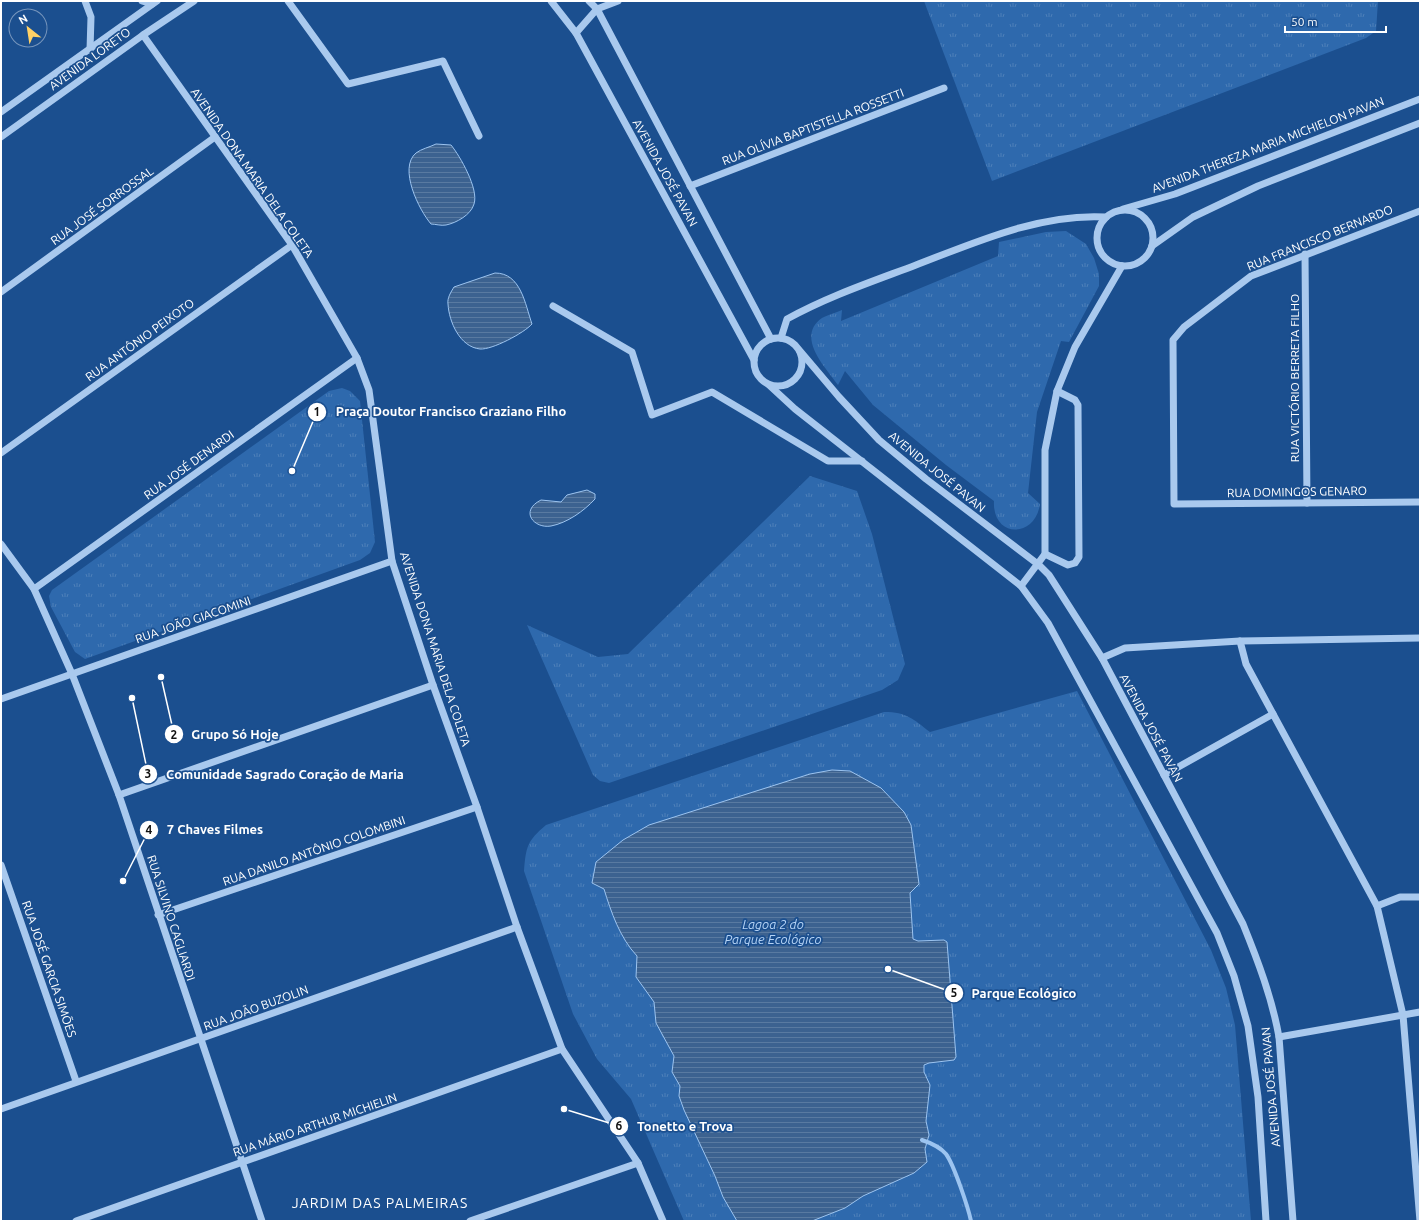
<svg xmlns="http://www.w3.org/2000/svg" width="1421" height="1222" font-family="Ubuntu,sans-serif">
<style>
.grass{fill:url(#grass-tufts)}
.water{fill:url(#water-rules);stroke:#9cc4f0}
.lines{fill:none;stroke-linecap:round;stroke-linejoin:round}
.stream{stroke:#9cc4f0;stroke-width:4}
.minor{stroke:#a9c9ee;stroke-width:7}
.labels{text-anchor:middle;stroke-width:3.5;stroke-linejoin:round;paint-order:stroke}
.street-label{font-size:12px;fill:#fff;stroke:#1b4f8f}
.water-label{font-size:13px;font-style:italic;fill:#b5d3f5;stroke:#1b4f8f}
.quarter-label{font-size:14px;letter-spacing:1px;fill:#fff;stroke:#1b4f8f}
.leader{fill:none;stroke:#fff;stroke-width:1.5}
.callout-dot{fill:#fff;stroke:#1b4f8f;stroke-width:1.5}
.mark-label{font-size:12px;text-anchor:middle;font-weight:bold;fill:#111}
.callout-label{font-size:13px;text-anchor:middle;font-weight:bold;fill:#fff;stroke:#1b4f8f;stroke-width:3.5;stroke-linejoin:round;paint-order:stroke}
</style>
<defs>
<pattern id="grass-tufts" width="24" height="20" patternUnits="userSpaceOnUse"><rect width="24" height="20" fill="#2e69ad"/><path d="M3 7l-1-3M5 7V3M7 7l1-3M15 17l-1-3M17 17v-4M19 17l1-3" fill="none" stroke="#4d80b9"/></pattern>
<pattern id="water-rules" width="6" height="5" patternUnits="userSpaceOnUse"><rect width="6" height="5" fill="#3c6290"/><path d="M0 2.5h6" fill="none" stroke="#597aa1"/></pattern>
</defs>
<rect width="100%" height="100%" fill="#1b4f8f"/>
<g class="grass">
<path d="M 924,1 L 1378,1 L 1376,31 L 1366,38 L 992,181 Z"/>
<path d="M 1066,231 L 1086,244 L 1094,258 L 1099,274 L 1099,286 L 1069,342 L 1061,341 L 1037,412 L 1028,493 L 1040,504 C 1035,539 992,538 994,501 L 946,465 L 873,405 L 845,371 L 838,385 C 826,368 795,337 822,318 C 827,315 836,313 842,310 L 841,321 L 998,256 L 999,242 L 1046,232 Z"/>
<path d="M 342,388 L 350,391 L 360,401 L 375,542 L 370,553 L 360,560 L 85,659 L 75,652 L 51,607 L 49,596 L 52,590 L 329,391 Z"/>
<path d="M 810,476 L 857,491 L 872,534 L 905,664 L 898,680 L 882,690 L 609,783 L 600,781 L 593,775 L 527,625 L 598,657 L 628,654 Z"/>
<path d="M 1077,691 L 1211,950 L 1226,988 L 1235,1025 L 1251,1221 L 684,1221 L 631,1099 L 597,1059 L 573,1014 L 524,871 C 526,847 527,841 546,825 L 884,712 C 907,712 913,719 930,732 Z"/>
</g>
<g class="water">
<path d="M 436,144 L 451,145 C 460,156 479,189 474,204 C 471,215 456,223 446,225 C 441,226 435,224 431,224 C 419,210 398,168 416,153 C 421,149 430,147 436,144 Z"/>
<path d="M 495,273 C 521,273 525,304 532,324 C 524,333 492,350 480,349 C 460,347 449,322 448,304 C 447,298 451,292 454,287 Z"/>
<path d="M 587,490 L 595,494 L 595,499 C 584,511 567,523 551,526 C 534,529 519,511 541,500 L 561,502 L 567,495 Z"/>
<path d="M 832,770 L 850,771 L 881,788 L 904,812 L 911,825 L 919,884 L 910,893 L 913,939 L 918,941 L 944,940 L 947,942 L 956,1057 L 954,1060 L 929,1063 L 924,1065 L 924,1072 L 930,1085 L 926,1121 L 929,1135 L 925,1149 L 927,1162 L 914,1173 L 863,1196 L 845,1208 L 812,1221 L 737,1221 L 723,1197 L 715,1176 L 684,1110 L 679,1096 L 680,1086 L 672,1072 L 674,1056 L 656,1023 L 654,1002 L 636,977 L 637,956 C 620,938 611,912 604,889 L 592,883 L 596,862 L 623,840 L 649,825 L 810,774 Z"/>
</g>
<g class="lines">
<path class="stream" d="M 922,1140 C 931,1143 940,1147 946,1154 C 954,1165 968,1207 971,1221"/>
<g class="minor">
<path d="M 85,1 L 91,17 L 90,50"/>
<path d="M 142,1 L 152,4"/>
<path d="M 288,1 L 348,84 L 443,61 L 479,136"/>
<path d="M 551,1 L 576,33 L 754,360"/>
<path d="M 589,1 L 597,9 L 771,339"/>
<path d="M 576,33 L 597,9 L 618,1"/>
<path d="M 143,35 L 292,245 L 357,358 L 369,390 L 392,561 L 433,685 L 477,807 L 517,927 L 562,1049 L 638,1163 L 663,1221"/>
<path d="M 1,112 L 157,1"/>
<path d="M 1,137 L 143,35 L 194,1"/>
<path d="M 690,186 L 944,88"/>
<path d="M 1123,209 L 1175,194 L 1420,99"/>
<circle cx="1125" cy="238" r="28"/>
<path d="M 1420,211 L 1251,276 L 1184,327 L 1173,340 L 1174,504 L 1420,502"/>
<path d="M 1152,246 L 1193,217 L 1258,186 L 1420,123"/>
<path d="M 1305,254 L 1307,503"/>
<path d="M 1,292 L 215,137"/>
<path d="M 553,306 L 632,352 L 652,415 L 712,392 L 828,461 L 862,461"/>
<circle cx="778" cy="362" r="24"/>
<path d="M 781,338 L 787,319 C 829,296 871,282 916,265 C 976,242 1041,213 1106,217"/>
<path d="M 800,351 L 839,397 L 879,440 L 926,479 L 1039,565 L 1049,575 L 1102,658 L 1243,924 C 1258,961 1272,998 1279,1037 L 1293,1221"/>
<path d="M 769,385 L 795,409 L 1021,586 L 1048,623 L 1217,933 L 1234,976 L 1248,1026 L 1258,1097 L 1266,1221"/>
<path d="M 1,453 L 292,245"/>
<path d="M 1,544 L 34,589 L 72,674 L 119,795 L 262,1221"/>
<path d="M 1045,554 L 1068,565 L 1075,563 L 1079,557 L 1078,405 L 1075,400 L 1057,391"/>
<path d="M 1021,586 L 1045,554 L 1045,450 L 1057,391 L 1075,347 L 1122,266"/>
<path d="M 34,589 L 357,358"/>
<path d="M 1240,641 L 1246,664 L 1377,906 L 1403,1015 L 1420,1221"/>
<path d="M 1102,658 L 1125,648 L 1240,641 L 1420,638"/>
<path d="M 1,699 L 392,561"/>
<path d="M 1164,775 L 1273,714"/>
<path d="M 119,795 L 433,685"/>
<path d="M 1,865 L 76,1081"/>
<path d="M 1377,906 L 1400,897 L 1420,897"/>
<path d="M 158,915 L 477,807"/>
<path d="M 1279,1037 L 1420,1012"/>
<path d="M 1,1109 L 517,927"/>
<path d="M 76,1221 L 562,1049"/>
<path d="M 470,1221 L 638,1163"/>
</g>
</g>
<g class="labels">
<g class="street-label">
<text transform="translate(90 59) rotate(-36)" y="4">AVENIDA LORETO</text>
<text transform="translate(813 127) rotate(-21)" y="4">RUA OLÍVIA BAPTISTELLA ROSSETTI</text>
<text transform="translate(1268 145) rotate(-21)" y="4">AVENIDA THEREZA MARIA MICHIELON PAVAN</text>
<text transform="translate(252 173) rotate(55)" y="4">AVENIDA DONA MARIA DELA COLETA</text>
<text transform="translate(665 173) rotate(61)" y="4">AVENIDA JOSÉ PAVAN</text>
<text transform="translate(102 206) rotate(-36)" y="4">RUA JOSÉ SORROSSAL</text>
<text transform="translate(1320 238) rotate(-22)" y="4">RUA FRANCISCO BERNARDO</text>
<text transform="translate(140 340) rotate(-36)" y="4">RUA ANTÔNIO PEIXOTO</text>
<text transform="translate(1295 378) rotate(-90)" y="4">RUA VICTÓRIO BERRETA FILHO</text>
<text transform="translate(189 465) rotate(-36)" y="4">RUA JOSÉ DENARDI</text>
<text transform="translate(937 472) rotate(39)" y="4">AVENIDA JOSÉ PAVAN</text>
<text transform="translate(1297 492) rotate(-1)" y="4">RUA DOMINGOS GENARO</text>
<text transform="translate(193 620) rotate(-19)" y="4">RUA JOÃO GIACOMINI</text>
<text transform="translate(435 649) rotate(72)" y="4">AVENIDA DONA MARIA DELA COLETA</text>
<text transform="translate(1151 728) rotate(62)" y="4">AVENIDA JOSÉ PAVAN</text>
<text transform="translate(314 851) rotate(-19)" y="4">RUA DANILO ANTÔNIO COLOMBINI</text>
<text transform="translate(171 918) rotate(72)" y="4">RUA SILVINO CAGLIARDI</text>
<text transform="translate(49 969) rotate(71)" y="4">RUA JOSÉ GARCIA SIMÕES</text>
<text transform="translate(256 1008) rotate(-20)" y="4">RUA JOÃO BUZOLIN</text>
<text transform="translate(1271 1087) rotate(-95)" y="4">AVENIDA JOSÉ PAVAN</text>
<text transform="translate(315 1125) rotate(-19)" y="4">RUA MÁRIO ARTHUR MICHIELIN</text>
</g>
<g class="water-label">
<text x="773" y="929">Lagoa 2 do<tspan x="773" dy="15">Parque Ecológico</tspan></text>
</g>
<g class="quarter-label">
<text x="380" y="1208">JARDIM DAS PALMEIRAS</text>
</g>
</g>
<path class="leader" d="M292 471L317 412M161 677L174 734M132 698L148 774M123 881L149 830M888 969L954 993M564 1109L619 1126"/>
<g class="callout-dot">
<circle cx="292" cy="471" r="4"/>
<circle cx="161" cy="677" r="4"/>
<circle cx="132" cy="698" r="4"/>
<circle cx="123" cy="881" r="4"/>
<circle cx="888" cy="969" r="4"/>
<circle cx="564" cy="1109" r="4"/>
<circle cx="317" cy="412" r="10"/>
<circle cx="174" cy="734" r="10"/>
<circle cx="148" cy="774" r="10"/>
<circle cx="149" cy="830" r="10"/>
<circle cx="954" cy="993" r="10"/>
<circle cx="619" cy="1126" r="10"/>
</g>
<g class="mark-label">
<text x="317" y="416">1</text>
<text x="174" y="739">2</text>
<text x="148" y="778">3</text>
<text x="149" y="834">4</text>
<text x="954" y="997">5</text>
<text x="619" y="1130">6</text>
</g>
<g class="callout-label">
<text x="451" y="416">Praça Doutor Francisco Graziano Filho</text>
<text x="235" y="739">Grupo Só Hoje</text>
<text x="285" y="779">Comunidade Sagrado Coração de Maria</text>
<text x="215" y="834">7 Chaves Filmes</text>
<text x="1024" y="998">Parque Ecológico</text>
<text x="685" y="1131">Tonetto e Trova</text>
</g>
<rect width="1421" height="1222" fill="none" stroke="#ffffff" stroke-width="4"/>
<g transform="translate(28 28) rotate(330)"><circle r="19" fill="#1b4f8f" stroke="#7695bc"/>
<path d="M0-3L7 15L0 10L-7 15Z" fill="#ffd166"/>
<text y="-6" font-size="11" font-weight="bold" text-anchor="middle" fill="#ffffff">N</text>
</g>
<path d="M1285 26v6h101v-6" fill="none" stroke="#ffffff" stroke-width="2"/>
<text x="1291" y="26" font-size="12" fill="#ffffff" stroke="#1b4f8f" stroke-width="3" paint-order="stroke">50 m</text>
</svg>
